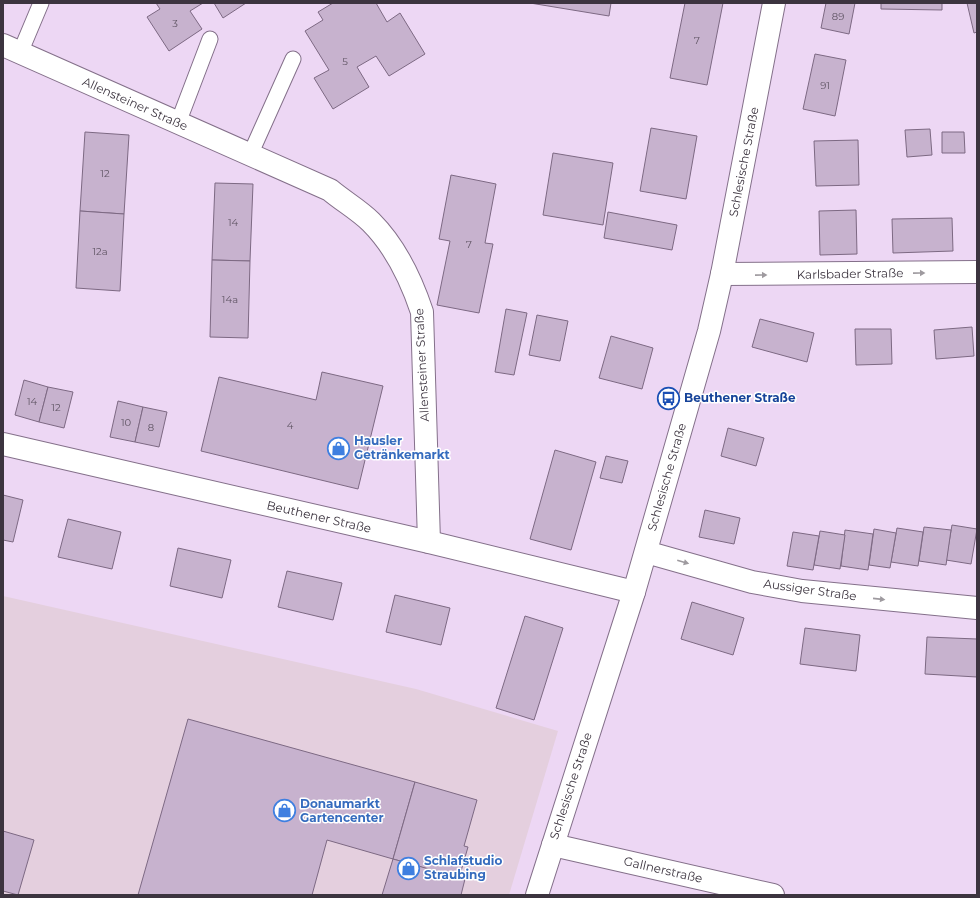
<svg xmlns="http://www.w3.org/2000/svg" width="980" height="898" font-family="Montserrat,sans-serif">
<style>
.commercial{fill:#e4cfde}
.building{fill:#c7b2ce;stroke:#7d6983}
.lines{fill:none;stroke-linecap:round;stroke-linejoin:round}
.service-casing{stroke:#84708a;stroke-width:17}
.minor-casing{stroke:#84708a;stroke-width:24}
.tertiary-casing{stroke:#84708a;stroke-width:24}
.service{stroke:#fff;stroke-width:15}
.minor{stroke:#fff;stroke-width:22}
.tertiary{stroke:#fff;stroke-width:22}
.oneway{fill:#9e9a9f}
.labels{text-anchor:middle;stroke-width:3;stroke-linejoin:round;paint-order:stroke}
.number-label{font-size:10px;fill:#5f5463}
.street-label{font-size:12px;fill:#3c343f;stroke:#fff}
.transit-label{font-size:12px;font-weight:bold;fill:#164399;stroke:#fff;text-anchor:start}
.shop-label{font-size:12px;font-weight:bold;fill:#366cbe;stroke:#fff;text-anchor:start}
</style>
<rect width="100%" height="100%" fill="#edd7f4"/>
<path class="commercial" d="M 3,596 L 416,689 L 558,731 L 509,895 L 3,895 Z"/>
<g class="building">
<path d="M 156,3 L 203,3 L 190,11 L 202,29 L 169,51 L 147,17 L 160,9 Z"/>
<path d="M 214,3 L 246,3 L 223,18 Z"/>
<path d="M 333,3 L 376,3 L 387,22 L 400,13 L 425,54 L 389,76 L 376,56 L 357,67 L 369,87 L 333,109 L 314,78 L 329,70 L 305,31 L 323,20 L 318,12 Z"/>
<path d="M 530,3 L 611,3 L 609,16 Z"/>
<path d="M 685,3 L 723,3 L 707,85 L 670,78 Z"/>
<path d="M 826,3 L 855,3 L 849,34 L 821,28 Z"/>
<path d="M 881,3 L 942,3 L 942,10 L 881,9 Z"/>
<path d="M 967,3 L 977,3 L 977,32 L 974,33 Z"/>
<path d="M 815,54 L 846,60 L 835,116 L 803,109 Z"/>
<path d="M 651,128 L 697,136 L 686,199 L 640,191 Z"/>
<path d="M 930,129 L 932,155 L 907,157 L 905,130 Z"/>
<path d="M 85,132 L 129,135 L 124,214 L 80,211 Z"/>
<path d="M 942,132 L 964,132 L 965,153 L 942,153 Z"/>
<path d="M 858,140 L 859,185 L 816,186 L 814,141 Z"/>
<path d="M 553,153 L 613,163 L 603,225 L 543,215 Z"/>
<path d="M 451,175 L 496,184 L 485,243 L 493,244 L 479,313 L 437,305 L 450,241 L 439,239 Z"/>
<path d="M 215,183 L 253,184 L 250,261 L 212,260 Z"/>
<path d="M 856,210 L 857,254 L 820,255 L 819,211 Z"/>
<path d="M 80,211 L 124,214 L 120,291 L 76,288 Z"/>
<path d="M 608,212 L 677,225 L 672,250 L 604,238 Z"/>
<path d="M 952,218 L 953,251 L 893,253 L 892,219 Z"/>
<path d="M 212,260 L 250,261 L 248,338 L 210,337 Z"/>
<path d="M 506,309 L 527,313 L 514,375 L 495,372 Z"/>
<path d="M 537,315 L 568,321 L 560,361 L 529,355 Z"/>
<path d="M 760,319 L 814,333 L 807,362 L 752,347 Z"/>
<path d="M 972,327 L 974,356 L 936,359 L 934,330 Z"/>
<path d="M 855,329 L 891,329 L 892,364 L 856,365 Z"/>
<path d="M 611,336 L 653,348 L 642,389 L 599,378 Z"/>
<path d="M 322,372 L 383,386 L 358,489 L 201,451 L 219,377 L 316,400 Z"/>
<path d="M 24,380 L 48,387 L 39,422 L 15,415 Z"/>
<path d="M 48,387 L 73,392 L 64,428 L 39,422 Z"/>
<path d="M 118,401 L 143,407 L 135,442 L 110,437 Z"/>
<path d="M 143,407 L 167,412 L 159,447 L 135,442 Z"/>
<path d="M 728,428 L 764,438 L 756,466 L 721,456 Z"/>
<path d="M 555,450 L 596,462 L 571,550 L 530,539 Z"/>
<path d="M 606,456 L 628,461 L 622,483 L 600,478 Z"/>
<path d="M 3,495 L 23,500 L 13,542 L 3,540 Z"/>
<path d="M 705,510 L 740,518 L 734,544 L 699,537 Z"/>
<path d="M 68,519 L 121,532 L 112,569 L 58,557 Z"/>
<path d="M 952,525 L 977,529 L 971,564 L 946,560 Z"/>
<path d="M 924,527 L 951,530 L 946,565 L 919,561 Z"/>
<path d="M 897,528 L 923,532 L 918,566 L 891,562 Z"/>
<path d="M 874,529 L 896,533 L 890,568 L 869,565 Z"/>
<path d="M 845,530 L 873,534 L 868,570 L 841,566 Z"/>
<path d="M 820,531 L 845,535 L 840,569 L 814,565 Z"/>
<path d="M 793,532 L 819,536 L 813,570 L 787,566 Z"/>
<path d="M 178,548 L 231,560 L 222,598 L 170,586 Z"/>
<path d="M 287,571 L 342,583 L 333,620 L 278,607 Z"/>
<path d="M 395,595 L 450,608 L 441,645 L 386,632 Z"/>
<path d="M 692,602 L 744,618 L 733,655 L 681,639 Z"/>
<path d="M 525,616 L 563,628 L 534,720 L 496,708 Z"/>
<path d="M 805,628 L 860,635 L 856,671 L 800,664 Z"/>
<path d="M 927,637 L 977,639 L 977,677 L 925,674 Z"/>
<path d="M 188,719 L 415,782 L 393,859 L 327,840 L 312,895 L 138,895 Z"/>
<path d="M 415,782 L 477,800 L 464,846 L 468,847 L 459,878 L 393,859 Z"/>
<path d="M 3,831 L 34,840 L 18,895 L 3,891 Z"/>
<path d="M 393,859 L 465,879 L 461,895 L 382,895 Z"/>
</g>
<g class="lines">
<defs>
<g id="service">
<path d="M 20,53 L 41,3"/>
<path d="M 178,123 L 210,39"/>
<path d="M 250,155 L 293,59"/>
</g>
<g id="minor">
<path d="M 3,45 L 330,190 C 343,201 359,210 371,222 C 396,247 411,279 422,312 L 429,542"/>
<path d="M 722,274 L 977,272"/>
<path d="M 3,444 L 429,542 L 634,592"/>
<path d="M 646,552 L 752,582 L 802,591 L 977,608"/>
<path d="M 553,845 L 773,895"/>
</g>
<path id="tertiary" d="M 537,895 L 634,592 L 709,331 L 722,274 L 774,3"/>
</defs>
<use href="#service" class="service-casing"/>
<use href="#minor" class="minor-casing"/>
<use href="#tertiary" class="tertiary-casing"/>
<use href="#service" class="service"/>
<use href="#minor" class="minor"/>
<use href="#tertiary" class="tertiary"/>
</g>
<defs><path id="oneway-solid" d="M-6-.8H1V-3.2L6.5 0L1 3.2V.8H-6Z"/></defs>
<g class="oneway">
<use href="#oneway-solid" transform="translate(919 273) rotate(-1)"/>
<use href="#oneway-solid" transform="translate(761 275) rotate(-1)"/>
<use href="#oneway-solid" transform="translate(683 562) rotate(16)"/>
<use href="#oneway-solid" transform="translate(879 599) rotate(6)"/>
</g>
<defs>
<symbol id="bus-ring" viewBox="-11 -11 22 22"><circle r="9.5" fill="#fff" stroke="#1a4fb4" stroke-width="1.5"/><path d="M-5-6H5V4H4V6H2V4H-2V6H-4V4H-5ZM-3.5-4V0h7V-4ZM-3.5 1.2v1.5H-2V1.2ZM2 1.2v1.5H3.5V1.2Z" fill="#1a4fb4"/></symbol>
<symbol id="shop-ring" viewBox="-11 -11 22 22"><circle r="9.5" fill="#fff" stroke="#3f7fe0" stroke-width="1.5"/><path d="M-5-2.5h2.3a2.7 3.5 0 0 1 5.4 0H5L5.5 6h-11ZM-1.5-2.5h3a1.5 2.3 0 0 0-3 0Z" fill="#3f7fe0"/></symbol>
</defs>
<g fill-rule="evenodd">
<use href="#bus-ring" x="656" y="386" width="25" height="25"/>
<use href="#shop-ring" x="326" y="436" width="25" height="25"/>
<use href="#shop-ring" x="272" y="798" width="25" height="25"/>
<use href="#shop-ring" x="396" y="856" width="25" height="25"/>
</g>
<g class="labels">
<g class="number-label">
<text x="838" y="20">89</text>
<text x="175" y="27">3</text>
<text x="697" y="44">7</text>
<text x="345" y="65">5</text>
<text x="825" y="89">91</text>
<text x="105" y="177">12</text>
<text x="233" y="226">14</text>
<text x="469" y="248">7</text>
<text x="100" y="255">12a</text>
<text x="230" y="303">14a</text>
<text x="32" y="405">14</text>
<text x="56" y="411">12</text>
<text x="126" y="426">10</text>
<text x="290" y="429">4</text>
<text x="151" y="431">8</text>
</g>
<g class="street-label">
<text transform="translate(135 104) rotate(24)" y="4">Allensteiner Straße</text>
<text transform="translate(744 162) rotate(-79)" y="4">Schlesische Straße</text>
<text transform="translate(850 274) rotate(-1)" y="4">Karlsbader Straße</text>
<text transform="translate(422 365) rotate(-93)" y="4">Allensteiner Straße</text>
<text transform="translate(667 477) rotate(-74)" y="4">Schlesische Straße</text>
<text transform="translate(319 517) rotate(13)" y="4">Beuthener Straße</text>
<text transform="translate(810 590) rotate(8)" y="4">Aussiger Straße</text>
<text transform="translate(571 786) rotate(-72)" y="4">Schlesische Straße</text>
<text transform="translate(663 870) rotate(13)" y="4">Gallnerstraße</text>
</g>
<g class="transit-label">
<text x="684" y="402">Beuthener Straße</text>
</g>
<g class="shop-label">
<text x="354" y="445">Hausler<tspan x="354" dy="14">Getränkemarkt</tspan></text>
<text x="300" y="808">Donaumarkt<tspan x="300" dy="14">Gartencenter</tspan></text>
<text x="424" y="865">Schlafstudio<tspan x="424" dy="14">Straubing</tspan></text>
</g>
</g>
<rect width="980" height="898" fill="none" stroke="#3c343f" stroke-width="8"/>
</svg>
